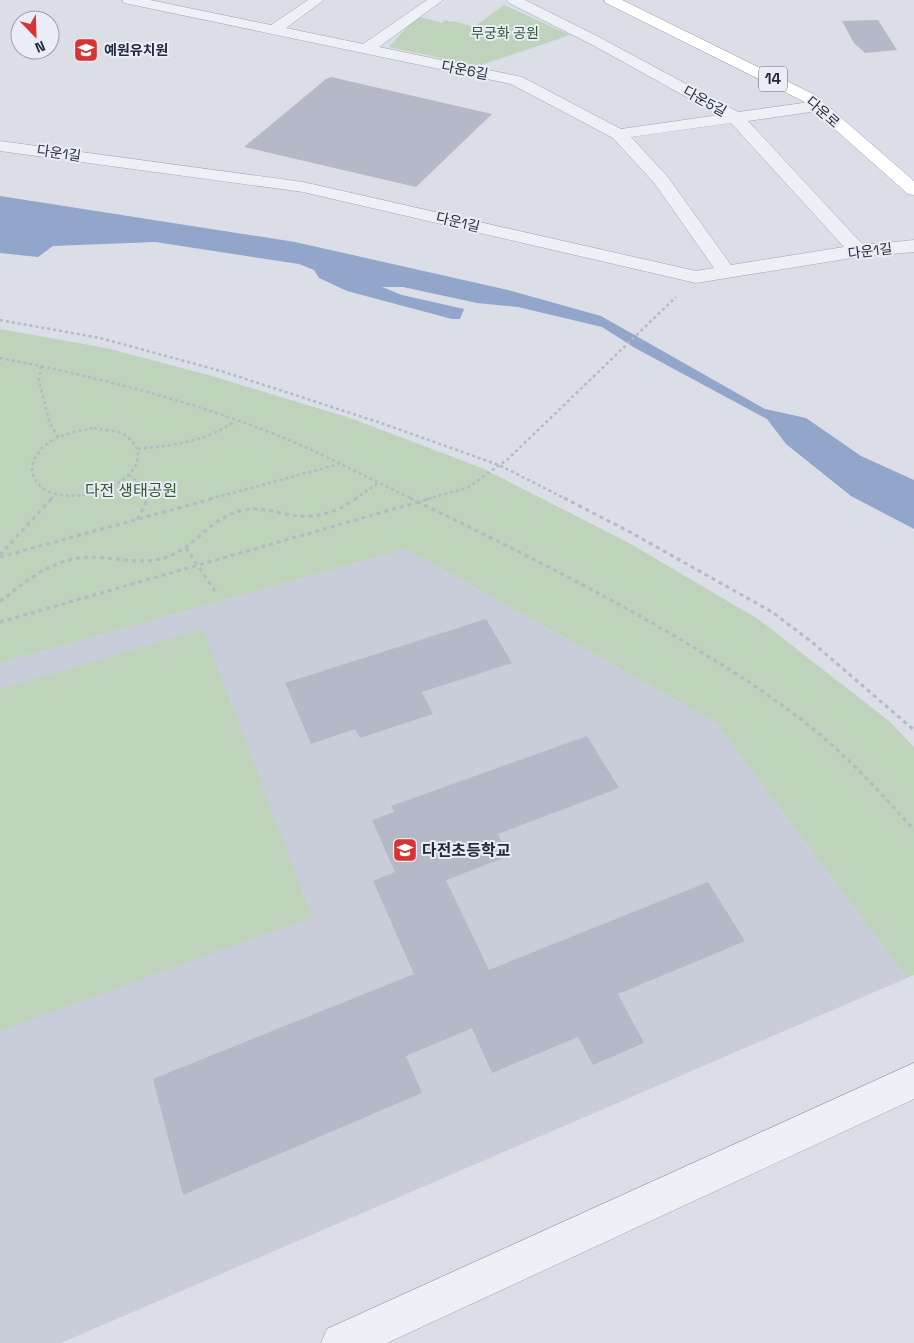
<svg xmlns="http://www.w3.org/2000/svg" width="914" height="1343" font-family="'Space Grotesk','Noto Sans KR',sans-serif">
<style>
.built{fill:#c9cdd9}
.green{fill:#bed2bc}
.water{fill:#92a5cb}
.building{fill:#b5b9c7}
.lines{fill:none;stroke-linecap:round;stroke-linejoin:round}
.minor-casing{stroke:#a0a4b1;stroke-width:1}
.primary-casing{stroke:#9aa0b4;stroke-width:1}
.path-far1{stroke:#b5b9c2;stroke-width:2.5;stroke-dasharray:3 3;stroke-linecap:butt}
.path{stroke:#b5b9c2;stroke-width:3;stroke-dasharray:4 4;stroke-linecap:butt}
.minor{fill:#eef0f5;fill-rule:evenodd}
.primary{fill:#fff;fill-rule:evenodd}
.labels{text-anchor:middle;stroke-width:4;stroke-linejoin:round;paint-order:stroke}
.far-park-label{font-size:14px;fill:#325b30;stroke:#eaedf5}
.far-poi-label{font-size:14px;font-weight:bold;fill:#242a3e;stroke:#eaedf5;text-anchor:start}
.far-street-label{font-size:14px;fill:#242a3e;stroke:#eaedf5}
.shield{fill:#eaedf5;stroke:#5f6475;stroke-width:1}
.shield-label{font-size:15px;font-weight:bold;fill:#242a3e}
.park-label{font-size:16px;fill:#325b30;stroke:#eaedf5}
.poi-label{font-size:16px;font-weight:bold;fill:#242a3e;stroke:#eaedf5;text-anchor:start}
</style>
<rect width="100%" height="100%" fill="#dbdee7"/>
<path class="built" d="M 406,549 L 715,722 L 907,978 L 61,1343 L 0,1343 L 0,663 Z"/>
<g class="green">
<path d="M 504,5 L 570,35 L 478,66 L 389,47 L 417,16 L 442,23 L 445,20 L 451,22 L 454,21 L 474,27 Z"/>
<path d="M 0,329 L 106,348 L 212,376 L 350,418 L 482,468 L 629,543 L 758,619 L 889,721 L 914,747 L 914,975 L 907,978 L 715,722 L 406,549 L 0,663 Z"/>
<path d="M 203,629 L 312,917 L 0,1031 L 0,689 Z"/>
</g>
<path class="water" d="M 0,196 L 295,242 L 508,290 L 601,316 L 765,409 L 806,418 L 861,456 L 914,480 L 914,529 L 851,496 L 786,444 L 767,419 L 635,348 L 602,327 L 518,307 L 477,303 L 403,287 L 382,287 L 402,295 L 464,309 L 460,319 L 452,319 L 347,291 L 319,278 L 314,270 L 299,264 L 155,242 L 53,246 L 38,257 L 0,253 Z"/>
<g class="building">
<path d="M 878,20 L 897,50 L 865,53 L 854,43 L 842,21 Z"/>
<path d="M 331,77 L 492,114 L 416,187 L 244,147 L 326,79 Z"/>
<path d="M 486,619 L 512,663 L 422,692 L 433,714 L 360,738 L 355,729 L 311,744 L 285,683 Z"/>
<path d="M 587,736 L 619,788 L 498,834 L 509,856 L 446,880 L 489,970 L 708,882 L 745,941 L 618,994 L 644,1043 L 593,1065 L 578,1037 L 492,1073 L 472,1028 L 406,1056 L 422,1093 L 183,1195 L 153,1079 L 414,974 L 373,881 L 395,872 L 372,820 L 394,812 L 391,806 Z"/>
</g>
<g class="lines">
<defs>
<g id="minor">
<path d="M 122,0 L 150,0 L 271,25 L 308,0 L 324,0 L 286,28 L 363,44 L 427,0 L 443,0 L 379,47 L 522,77 L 621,129 L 719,115 L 589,43 L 509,3 L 507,0 L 525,0 L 599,37 L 738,112 L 817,101 L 823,103 L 825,106 L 823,109 L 817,111 L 748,121 L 863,245 L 914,240 L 914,252 L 858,257 L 696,283 L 303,192 L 0,151 L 0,141 L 303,182 L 696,271 L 714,268 L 655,184 L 613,138 L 511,84 L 129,4 L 124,3 ZM 731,123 L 844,247 L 731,265 L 667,176 L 631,137 Z"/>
<path d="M 914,1063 L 914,1099 L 387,1343 L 321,1343 L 327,1329 Z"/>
</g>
<path id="primary" d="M 604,0 L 622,0 L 815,95 L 914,181 L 914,195 L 908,194 L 803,101 L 606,3 Z"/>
</defs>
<use href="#minor" class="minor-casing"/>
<use href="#primary" class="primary-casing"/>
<g class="path-far1">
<path d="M 0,320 L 100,338 L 221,371 L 381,423 L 499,465 L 566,499"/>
<path d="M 0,358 C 103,378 206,404 303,446 C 340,463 376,482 413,499"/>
<path d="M 41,366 L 39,380 L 49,421 L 58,437"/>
<path d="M 94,428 C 102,430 113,430 121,433 C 128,436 134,442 137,449 C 149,491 37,519 32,469 C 36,439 69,432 94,428 Z"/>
<path d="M 138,449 C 174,445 205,442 235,421"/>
<path d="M 129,475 L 144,486 L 148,494 L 147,499"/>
<path d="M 51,499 L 56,494"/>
<path d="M 210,499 L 339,464"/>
<path d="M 355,499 L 378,483"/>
<path d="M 427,499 L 467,488 L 508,459 L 676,297"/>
</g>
<g class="path">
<path d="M 410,498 C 504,544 598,590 688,644 C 738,674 788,706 833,746 C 862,772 888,801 914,830"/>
<path d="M 564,498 L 630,532 L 772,612 L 813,643 L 914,730"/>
<path d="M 137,519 L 145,506 L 147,498"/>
<path d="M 186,548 L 217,594"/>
<path d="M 0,555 L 52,498"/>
<path d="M 0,557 L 215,498"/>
<path d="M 0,601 C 8,597 14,590 21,585 C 38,572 58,561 79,558 C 108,554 138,567 167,557 C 195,547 211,518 240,511 C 255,507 270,510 285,514 C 313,520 334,514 357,498"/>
<path d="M 0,622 L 432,498"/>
</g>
<use href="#minor" class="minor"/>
<use href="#primary" class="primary"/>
</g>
<defs>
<symbol id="school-square" viewBox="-11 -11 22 22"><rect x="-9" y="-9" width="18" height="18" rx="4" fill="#d93333" stroke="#eaedf5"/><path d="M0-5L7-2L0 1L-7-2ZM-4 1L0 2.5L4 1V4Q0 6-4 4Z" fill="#fff"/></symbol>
</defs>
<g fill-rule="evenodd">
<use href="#school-square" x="72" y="36" width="28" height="28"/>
<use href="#school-square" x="391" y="836" width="28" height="28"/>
</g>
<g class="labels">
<g class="far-park-label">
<text x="505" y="38">무궁화 공원</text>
</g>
<g class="far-poi-label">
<text x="104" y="55">예원유치원</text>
</g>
<g class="far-street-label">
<text transform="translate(465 70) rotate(11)" y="5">다운6길</text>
<text transform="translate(705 101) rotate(29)" y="5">다운5길</text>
<text transform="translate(823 112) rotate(41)" y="5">다운로</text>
<text transform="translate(59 153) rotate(8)" y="5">다운1길</text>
<text transform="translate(458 222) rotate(13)" y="5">다운1길</text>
<text transform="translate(870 251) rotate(-7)" y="5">다운1길</text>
</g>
<rect class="shield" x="759" y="66.5" width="28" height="25" rx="4"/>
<g class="shield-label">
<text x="773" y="84">14</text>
</g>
<g class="park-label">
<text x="131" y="496">다전 생태공원</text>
</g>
<g class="poi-label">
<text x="422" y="856">다전초등학교</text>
</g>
</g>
<g transform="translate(35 35) rotate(157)"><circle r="24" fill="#eaedf5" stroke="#9b9fac"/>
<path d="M0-4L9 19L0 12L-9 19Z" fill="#d93333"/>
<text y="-8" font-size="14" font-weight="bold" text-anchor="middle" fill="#242a3e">N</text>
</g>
</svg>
